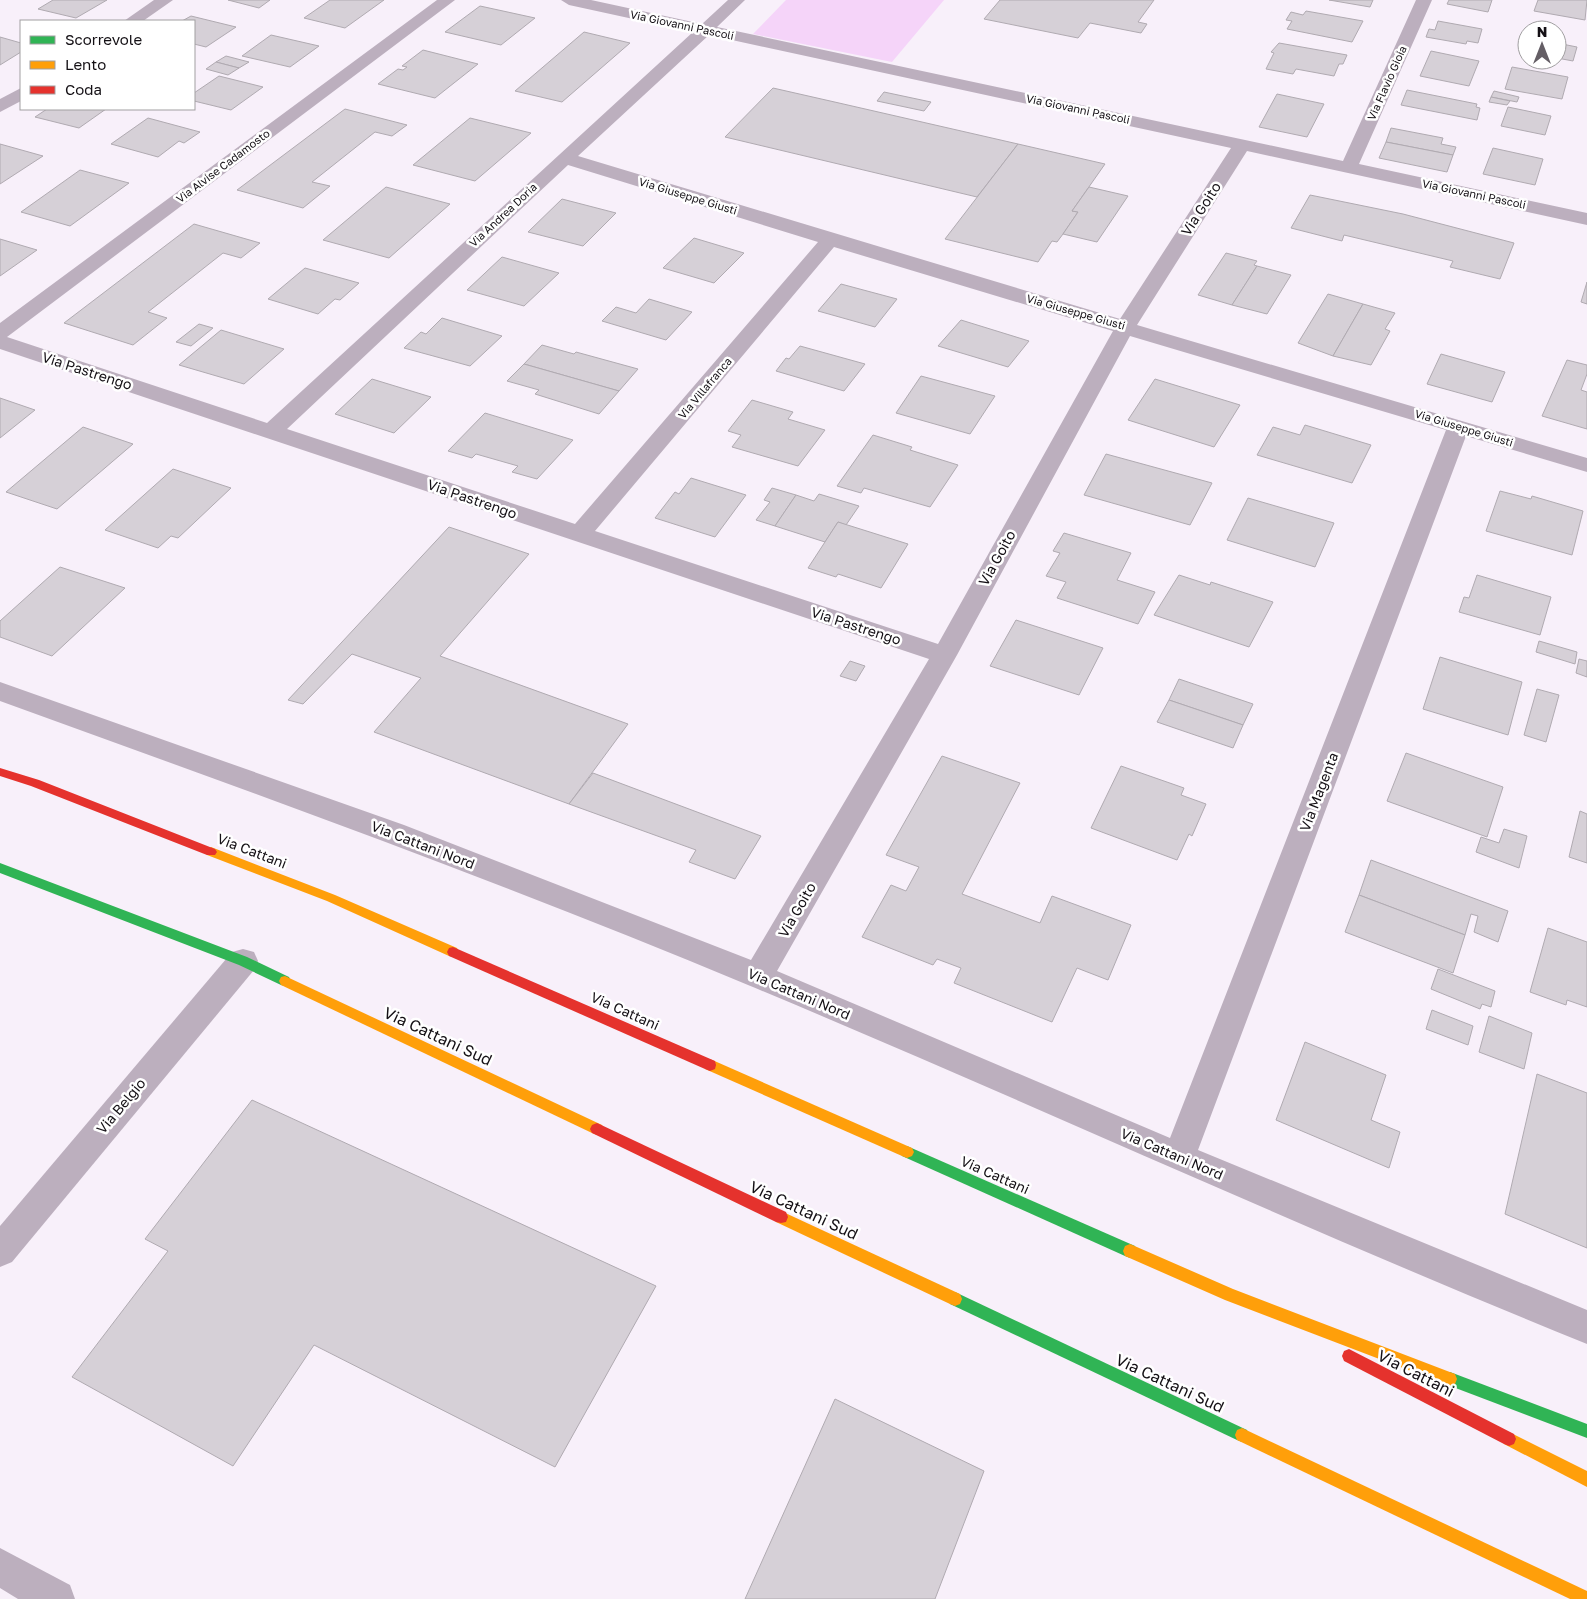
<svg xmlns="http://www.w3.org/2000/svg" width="1587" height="1599" font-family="'Golos Text',sans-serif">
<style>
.green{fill:#f5d4f9}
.building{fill:#d6d0d7;stroke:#b0aab1}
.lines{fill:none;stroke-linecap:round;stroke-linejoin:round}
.street{fill:#bcafbe;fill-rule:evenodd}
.fast{fill:#30b455;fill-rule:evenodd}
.slow{fill:#ff9f0a;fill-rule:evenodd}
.jam{fill:#e5322d;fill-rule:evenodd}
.labels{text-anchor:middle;stroke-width:5;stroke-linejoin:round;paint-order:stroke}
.far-street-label{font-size:11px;fill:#141015;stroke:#fff}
.street-label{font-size:14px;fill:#141015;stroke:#fff}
.near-street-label{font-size:16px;fill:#141015;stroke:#fff}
</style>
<rect width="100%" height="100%" fill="#f8f0fa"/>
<path class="green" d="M 786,0 L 944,0 L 892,62 L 753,34 Z"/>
<g class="building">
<path d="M 53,0 L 107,0 L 76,18 L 38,9 Z"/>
<path d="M 228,0 L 270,0 L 259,8 Z"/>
<path d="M 330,0 L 384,0 L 345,28 L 304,18 Z"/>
<path d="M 1000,0 L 1154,0 L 1138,22 L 1147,24 L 1141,33 L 1090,23 L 1078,38 L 984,19 Z"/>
<path d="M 1329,0 L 1373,0 L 1370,7 Z"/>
<path d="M 1449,0 L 1492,0 L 1488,12 L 1447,4 Z"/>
<path d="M 1538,0 L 1587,0 L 1585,20 L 1534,11 Z"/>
<path d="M 480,6 L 535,18 L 501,45 L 445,32 Z"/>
<path d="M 1306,11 L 1363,21 L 1352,42 L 1287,29 L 1292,21 L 1286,20 L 1291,12 L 1303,15 Z"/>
<path d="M 191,16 L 236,27 L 206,47 L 194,44 L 194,21 L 182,21 Z"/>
<path d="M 1438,21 L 1482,29 L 1478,43 L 1467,41 L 1466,44 L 1426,37 L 1429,29 L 1435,30 Z"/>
<path d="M 584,32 L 630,43 L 562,102 L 515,91 Z"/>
<path d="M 271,35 L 319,46 L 290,67 L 242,56 Z"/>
<path d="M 0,37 L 21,43 L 21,52 L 0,65 Z"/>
<path d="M 1279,43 L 1347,55 L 1343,64 L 1339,64 L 1334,76 L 1296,69 L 1293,74 L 1266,69 L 1274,53 L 1271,52 Z"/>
<path d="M 1557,43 L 1577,47 L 1573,61 L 1557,58 Z"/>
<path d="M 423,50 L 478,64 L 435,98 L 378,84 L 398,69 L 403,70 L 407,67 L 402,66 Z"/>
<path d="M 1431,51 L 1479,61 L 1469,86 L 1420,76 Z"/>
<path d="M 226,56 L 249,62 L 239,68 L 216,62 Z"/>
<path d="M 216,62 L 239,68 L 228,75 L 206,69 Z"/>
<path d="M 1512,67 L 1568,77 L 1562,99 L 1505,89 Z"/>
<path d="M 219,76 L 263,87 L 231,110 L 194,101 L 194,93 Z"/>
<path d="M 773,88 L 839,103 L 1018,144 L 977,197 L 725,137 Z"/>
<path d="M 1407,90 L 1477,104 L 1476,107 L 1480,108 L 1477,120 L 1401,105 Z"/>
<path d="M 1494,91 L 1519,97 L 1517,102 L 1491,97 Z"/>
<path d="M 884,92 L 931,102 L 924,111 L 877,101 Z"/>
<path d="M 1277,94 L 1324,104 L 1307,137 L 1259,127 Z"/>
<path d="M 1491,97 L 1510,101 L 1507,105 L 1489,102 Z"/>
<path d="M 1508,107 L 1551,116 L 1545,135 L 1501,126 Z"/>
<path d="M 47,109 L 106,109 L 79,128 L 35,117 Z"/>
<path d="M 345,109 L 407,125 L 392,136 L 375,132 L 312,182 L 330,186 L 303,208 L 237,190 Z"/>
<path d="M 148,118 L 200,132 L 184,143 L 179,141 L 158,157 L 111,144 Z"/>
<path d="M 470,118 L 531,133 L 475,181 L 413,165 Z"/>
<path d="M 1391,128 L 1443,138 L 1441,144 L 1456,147 L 1453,155 L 1386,142 Z"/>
<path d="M 1386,142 L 1453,155 L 1447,172 L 1379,158 Z"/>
<path d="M 0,144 L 43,156 L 0,184 Z"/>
<path d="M 1018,144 L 1105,164 L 1072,211 L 1078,212 L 1063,234 L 1057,242 L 1052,241 L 1038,262 L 945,239 Z"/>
<path d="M 1493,148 L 1543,159 L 1535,185 L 1483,174 Z"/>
<path d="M 80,170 L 129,183 L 70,226 L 21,212 Z"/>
<path d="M 386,187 L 450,204 L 389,258 L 323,240 Z"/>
<path d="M 1089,187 L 1128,196 L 1097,242 L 1063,234 L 1078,212 L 1072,211 Z"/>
<path d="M 1310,195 L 1403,214 L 1514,243 L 1500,279 L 1450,267 L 1453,261 L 1344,235 L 1342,241 L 1291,228 Z"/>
<path d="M 562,199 L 616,213 L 583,246 L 528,232 Z"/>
<path d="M 194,224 L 260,243 L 241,258 L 223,253 L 148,312 L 167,318 L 133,345 L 64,323 Z"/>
<path d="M 694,238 L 744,253 L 714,283 L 663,268 Z"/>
<path d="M 0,239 L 37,250 L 0,276 Z"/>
<path d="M 1226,253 L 1257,261 L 1254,265 L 1257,266 L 1232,305 L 1198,295 Z"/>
<path d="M 502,257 L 559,273 L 524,306 L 467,290 Z"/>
<path d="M 1257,266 L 1291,275 L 1267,314 L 1232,305 Z"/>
<path d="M 305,268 L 359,283 L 340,300 L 335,299 L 318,314 L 268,299 Z"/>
<path d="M 1587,282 L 1587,304 L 1581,302 Z"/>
<path d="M 841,284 L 897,299 L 875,327 L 818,311 Z"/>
<path d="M 1328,294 L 1363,304 L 1333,356 L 1298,343 Z"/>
<path d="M 649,299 L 692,312 L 666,340 L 602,321 L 616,307 L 636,313 Z"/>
<path d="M 1363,304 L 1395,313 L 1385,329 L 1390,331 L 1371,365 L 1333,356 Z"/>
<path d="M 442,318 L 502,336 L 470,366 L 404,348 L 421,332 L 426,334 Z"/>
<path d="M 961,320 L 1029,341 L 1008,367 L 938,346 Z"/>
<path d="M 199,324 L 213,328 L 191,346 L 176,342 Z"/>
<path d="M 221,330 L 284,349 L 244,384 L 179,365 Z"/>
<path d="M 542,345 L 574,354 L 576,352 L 638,369 L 619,391 L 524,364 Z"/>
<path d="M 800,346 L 865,364 L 844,391 L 776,371 L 786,358 L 789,359 Z"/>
<path d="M 1441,354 L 1505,372 L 1492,402 L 1427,384 Z"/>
<path d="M 1567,360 L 1587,365 L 1587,374 L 1581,390 L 1587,392 L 1587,429 L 1542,416 Z"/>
<path d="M 524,364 L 619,391 L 599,414 L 535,394 L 539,390 L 507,381 Z"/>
<path d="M 921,376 L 995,396 L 970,434 L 896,413 Z"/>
<path d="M 372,379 L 431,397 L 394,433 L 335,414 Z"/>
<path d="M 1155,379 L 1240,405 L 1214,447 L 1128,420 Z"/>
<path d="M 0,398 L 35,410 L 0,438 Z"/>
<path d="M 752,400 L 793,412 L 788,419 L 825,430 L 798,466 L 732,447 L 741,435 L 728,431 Z"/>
<path d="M 485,413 L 573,440 L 537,479 L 512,472 L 518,466 L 476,454 L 472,458 L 448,451 Z"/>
<path d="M 1305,425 L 1371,445 L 1352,483 L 1257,455 L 1273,427 L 1300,435 Z"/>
<path d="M 83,427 L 133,444 L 57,509 L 6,492 Z"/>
<path d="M 873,435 L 912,447 L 910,450 L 958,465 L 930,507 L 864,488 L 861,493 L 837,486 Z"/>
<path d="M 1106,454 L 1212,483 L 1190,525 L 1084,495 Z"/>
<path d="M 173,469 L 231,488 L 178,538 L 171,536 L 158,548 L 105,530 Z"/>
<path d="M 691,478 L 746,495 L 715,537 L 655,518 L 675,492 L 679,494 Z"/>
<path d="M 772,488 L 796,495 L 775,526 L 756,520 L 770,502 L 764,500 Z"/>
<path d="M 1500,491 L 1531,499 L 1532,496 L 1583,511 L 1572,555 L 1486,531 Z"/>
<path d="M 819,494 L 859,506 L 846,525 L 838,522 L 825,542 L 775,526 L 796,495 L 814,501 Z"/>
<path d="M 1248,498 L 1334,523 L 1315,567 L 1227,540 Z"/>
<path d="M 838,522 L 908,544 L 881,588 L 838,574 L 836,577 L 808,568 Z"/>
<path d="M 449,527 L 529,554 L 440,656 L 628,724 L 569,804 L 374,732 L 421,678 L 352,654 L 303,704 L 288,700 Z"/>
<path d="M 1064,533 L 1131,553 L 1117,580 L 1155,592 L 1138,624 L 1057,598 L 1066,582 L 1046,576 L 1060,553 L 1053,551 Z"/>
<path d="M 60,567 L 125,588 L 52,656 L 0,637 L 0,621 Z"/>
<path d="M 1179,575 L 1210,585 L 1211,582 L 1273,602 L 1249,647 L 1154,615 Z"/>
<path d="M 1477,575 L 1551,597 L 1540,635 L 1459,612 L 1464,597 L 1469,598 Z"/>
<path d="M 1016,620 L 1103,648 L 1079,695 L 990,666 Z"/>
<path d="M 1539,641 L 1577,652 L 1575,664 L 1536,652 Z"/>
<path d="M 1440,657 L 1522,682 L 1508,735 L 1423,709 Z"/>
<path d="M 1579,659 L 1587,661 L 1587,677 L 1576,673 Z"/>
<path d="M 850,661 L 865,666 L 856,681 L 840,676 Z"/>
<path d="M 1179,679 L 1253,704 L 1243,725 L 1169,700 Z"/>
<path d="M 1537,689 L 1559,695 L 1546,742 L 1524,735 Z"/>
<path d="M 1169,700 L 1243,725 L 1233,748 L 1157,722 Z"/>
<path d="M 1406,753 L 1503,787 L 1487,837 L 1387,801 Z"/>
<path d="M 942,756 L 1020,783 L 962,894 L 1040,923 L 1052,896 L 1131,925 L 1108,980 L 1077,968 L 1052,1022 L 954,983 L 961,968 L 937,959 L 933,965 L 862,937 L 891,885 L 906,891 L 919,867 L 886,855 Z"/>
<path d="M 1121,766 L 1184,788 L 1181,795 L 1206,804 L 1192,836 L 1189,834 L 1177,860 L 1091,828 Z"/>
<path d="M 593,773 L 761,836 L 735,879 L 689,862 L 696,850 L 569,804 Z"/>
<path d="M 1580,811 L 1587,814 L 1587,863 L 1569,857 Z"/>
<path d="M 1504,829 L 1527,836 L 1519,868 L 1476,852 L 1481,837 L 1499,843 Z"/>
<path d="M 1371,860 L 1508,911 L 1498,942 L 1474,932 L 1478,916 L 1471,914 L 1465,935 L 1359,895 Z"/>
<path d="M 1359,895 L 1465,935 L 1453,973 L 1345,932 Z"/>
<path d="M 1548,928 L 1587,942 L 1587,1007 L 1567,1000 L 1566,1005 L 1530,992 Z"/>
<path d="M 1438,969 L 1495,991 L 1491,1007 L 1482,1004 L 1480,1009 L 1431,989 Z"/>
<path d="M 1432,1010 L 1473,1026 L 1468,1045 L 1426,1029 Z"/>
<path d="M 1489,1016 L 1532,1033 L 1524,1069 L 1479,1052 Z"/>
<path d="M 1305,1042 L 1386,1075 L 1371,1120 L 1400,1132 L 1389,1168 L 1276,1120 Z"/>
<path d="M 1537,1074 L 1587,1093 L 1587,1248 L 1505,1214 Z"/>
<path d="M 252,1100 L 656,1286 L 555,1467 L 314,1345 L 233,1466 L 72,1377 L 168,1251 L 145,1239 Z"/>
<path d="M 835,1399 L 984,1471 L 935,1599 L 745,1599 Z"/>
</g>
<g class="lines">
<g class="street">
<path d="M 154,0 L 173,0 L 143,21 L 124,21 Z"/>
<path d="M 437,0 L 455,0 L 7,337 L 267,423 L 693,32 L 569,5 L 561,0 L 591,0 L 702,24 L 728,0 L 745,0 L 717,27 L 1343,161 L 1416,0 L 1432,0 L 1359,164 L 1587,213 L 1587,225 L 1247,151 L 1137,325 L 1587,458 L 1587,472 L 1466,436 L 1198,1150 L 1587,1310 L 1587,1344 C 1305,1230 1029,1102 748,985 C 502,882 251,792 0,701 L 0,682 L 404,825 L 751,960 L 929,659 L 0,349 L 0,323 ZM 709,35 L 1231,148 L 1120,319 L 578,156 ZM 568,165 L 818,242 L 575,524 L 287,429 ZM 834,247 L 1113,331 L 938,644 L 595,531 ZM 1130,336 L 1446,430 L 1170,1138 L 777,971 L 957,655 Z"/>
<path d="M 21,88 L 21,101 L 0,112 L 0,99 Z"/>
<path d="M 243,949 L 254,952 L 258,961 L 254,970 L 12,1262 L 0,1267 L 0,1226 L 232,952 Z"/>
<path d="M 0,1548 L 70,1585 L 75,1599 L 18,1599 L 0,1588 Z"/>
</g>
<g class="fast">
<path d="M 0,863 L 247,957 L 289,977 L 291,981 L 289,985 L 285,986 L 281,985 L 239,965 L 0,873 Z"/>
<path d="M 907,1146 L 1135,1246 L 1137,1251 L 1135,1256 L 1130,1258 L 1125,1256 L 902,1156 L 900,1152 L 902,1148 Z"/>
<path d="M 955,1292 L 1247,1430 L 1249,1435 L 1247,1440 L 1242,1442 L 1237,1440 L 950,1304 L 948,1299 L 950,1294 Z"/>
<path d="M 1450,1372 L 1587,1424 L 1587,1438 L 1445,1384 L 1443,1379 L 1445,1374 Z"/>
</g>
<g class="slow">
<path d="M 211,847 L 335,895 L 457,948 L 459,952 L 457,956 L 453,957 L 449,956 L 327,901 L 207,855 L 205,852 L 207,849 Z"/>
<path d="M 285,976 L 602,1125 L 604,1129 L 602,1133 L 597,1135 L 592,1133 L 281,985 L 279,981 L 281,977 Z"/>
<path d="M 710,1059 L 912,1148 L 914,1152 L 912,1156 L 907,1158 L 902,1156 L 705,1069 L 704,1065 L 705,1061 Z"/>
<path d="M 781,1211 L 960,1294 L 962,1299 L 960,1304 L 955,1306 L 950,1304 L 776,1222 L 774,1217 L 776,1212 Z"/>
<path d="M 1130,1244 L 1233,1289 L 1455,1374 L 1457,1379 L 1455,1384 L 1450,1386 L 1225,1300 L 1125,1256 L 1123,1251 L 1125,1246 Z"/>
<path d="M 1242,1428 L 1587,1591 L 1587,1599 L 1570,1599 L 1237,1440 L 1235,1435 L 1237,1430 Z"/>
<path d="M 1509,1432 L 1587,1471 L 1587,1487 L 1504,1444 L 1502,1439 L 1504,1434 Z"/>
</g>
<g class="jam">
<path d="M 0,768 L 39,780 L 215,849 L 217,852 L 215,855 L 207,855 L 31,786 L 0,776 Z"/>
<path d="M 453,947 L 715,1061 L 716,1065 L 715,1069 L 710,1071 L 705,1069 L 449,956 L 447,952 L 449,948 Z"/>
<path d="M 597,1123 L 786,1212 L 788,1217 L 786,1222 L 781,1223 L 776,1222 L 592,1133 L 590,1129 L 592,1125 Z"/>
<path d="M 1349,1349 L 1514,1434 L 1516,1439 L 1514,1444 L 1509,1446 L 1504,1444 L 1344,1361 L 1342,1356 L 1344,1351 Z"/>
</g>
</g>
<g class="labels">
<g class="far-street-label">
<text transform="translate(682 25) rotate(12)" y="4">Via Giovanni Pascoli</text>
<text transform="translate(1387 83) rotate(-66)" y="4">Via Flavio Gioia</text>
<text transform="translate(1078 109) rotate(12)" y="4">Via Giovanni Pascoli</text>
<text transform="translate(223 166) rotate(-37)" y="4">Via Alvise Cadamosto</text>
<text transform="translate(1474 194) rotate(12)" y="4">Via Giovanni Pascoli</text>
<text transform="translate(688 196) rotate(17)" y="4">Via Giuseppe Giusti</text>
<text transform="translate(503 215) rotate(-43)" y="4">Via Andrea Doria</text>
<text transform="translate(1076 312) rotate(16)" y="4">Via Giuseppe Giusti</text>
<text transform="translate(705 388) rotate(-50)" y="4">Via Villafranca</text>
<text transform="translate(1464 428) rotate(17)" y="4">Via Giuseppe Giusti</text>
</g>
<g class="street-label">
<text transform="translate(1201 209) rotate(-57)" y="5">Via Goito</text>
<text transform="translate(87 371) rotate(18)" y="5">Via Pastrengo</text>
<text transform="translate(472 499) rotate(19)" y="5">Via Pastrengo</text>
<text transform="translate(997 558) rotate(-61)" y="5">Via Goito</text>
<text transform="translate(856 626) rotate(18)" y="5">Via Pastrengo</text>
<text transform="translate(1319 792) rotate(-69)" y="5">Via Magenta</text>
<text transform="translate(423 845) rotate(21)" y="5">Via Cattani Nord</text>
<text transform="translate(252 851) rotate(21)" y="5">Via Cattani</text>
<text transform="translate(797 910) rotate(-60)" y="5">Via Goito</text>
<text transform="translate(799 994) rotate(23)" y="5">Via Cattani Nord</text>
<text transform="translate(625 1011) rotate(24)" y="5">Via Cattani</text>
<text transform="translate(121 1106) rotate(-50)" y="5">Via Belgio</text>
<text transform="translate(1172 1154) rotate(23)" y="5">Via Cattani Nord</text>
<text transform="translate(995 1175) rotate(24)" y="5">Via Cattani</text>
</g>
<g class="near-street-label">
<text transform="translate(438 1036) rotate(25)" y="6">Via Cattani Sud</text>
<text transform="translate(804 1210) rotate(25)" y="6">Via Cattani Sud</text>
<text transform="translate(1416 1373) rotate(27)" y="6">Via Cattani</text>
<text transform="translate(1170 1383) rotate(25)" y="6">Via Cattani Sud</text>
</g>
</g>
<rect x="20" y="20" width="175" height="90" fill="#ffffff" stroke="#a19fa1"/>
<rect x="30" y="36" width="25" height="8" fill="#30b455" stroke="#a19fa1"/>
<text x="65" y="45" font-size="15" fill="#141015">Scorrevole</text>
<rect x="30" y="61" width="25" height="8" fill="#ff9f0a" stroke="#a19fa1"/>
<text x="65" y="70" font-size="15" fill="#141015">Lento</text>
<rect x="30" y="86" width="25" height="8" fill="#e5322d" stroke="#a19fa1"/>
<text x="65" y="95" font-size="15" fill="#141015">Coda</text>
<g transform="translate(1542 45)"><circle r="24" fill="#ffffff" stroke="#a19fa1"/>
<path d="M0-4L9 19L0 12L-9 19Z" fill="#645e65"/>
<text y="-8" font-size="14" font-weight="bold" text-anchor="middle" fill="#141015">N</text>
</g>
</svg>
